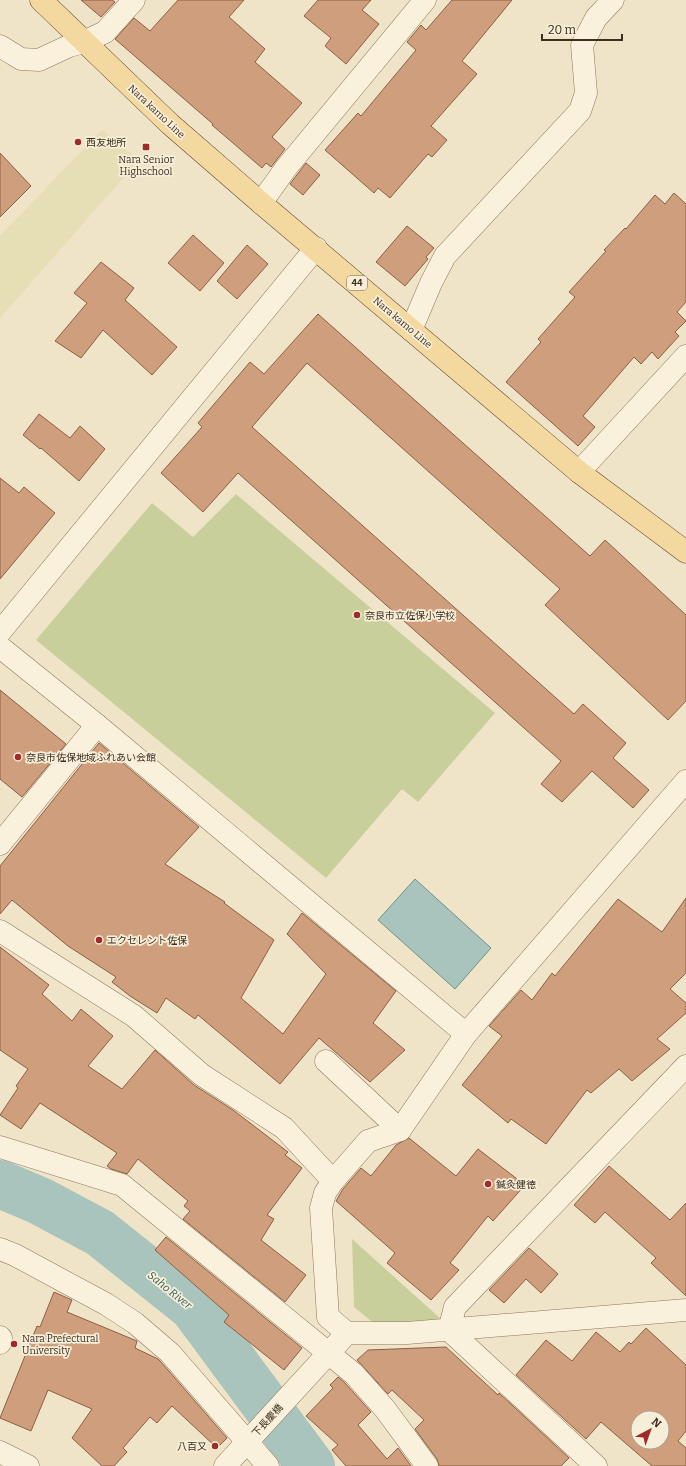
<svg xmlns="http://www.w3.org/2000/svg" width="686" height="1466" font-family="Bitter,'Noto Sans JP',serif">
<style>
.farmland{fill:#e6deb5}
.green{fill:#c9cf9b}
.water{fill:#a9c4bc;stroke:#6f938a}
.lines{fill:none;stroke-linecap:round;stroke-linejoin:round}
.river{stroke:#a9c4bc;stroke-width:48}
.building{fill:#cf9f7d;stroke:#8d5f41;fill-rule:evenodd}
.minor-casing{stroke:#8d765c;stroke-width:23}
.major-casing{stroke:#5b4430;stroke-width:23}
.minor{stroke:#faf1dc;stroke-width:22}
.major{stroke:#f3d9a0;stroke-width:22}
.poi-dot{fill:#9e2a2b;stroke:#f7eed8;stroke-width:1.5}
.labels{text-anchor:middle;stroke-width:3.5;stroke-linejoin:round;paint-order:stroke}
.shield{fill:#f7eed8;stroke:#756857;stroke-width:1}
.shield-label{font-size:9px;font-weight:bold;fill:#3d2e20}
.street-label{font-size:10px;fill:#3d2e20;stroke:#f7eed8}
.poi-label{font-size:10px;fill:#3d2e20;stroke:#f7eed8;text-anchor:start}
.water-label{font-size:11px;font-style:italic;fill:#2f5d5a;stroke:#f7eed8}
</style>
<rect width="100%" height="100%" fill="#f0e4c8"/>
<path class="farmland" d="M 102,130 L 139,160 L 0,318 L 0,236 Z"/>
<g class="green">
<path d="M 236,494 L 495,713 L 418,802 L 402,789 L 326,878 L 36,640 L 152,503 L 193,537 Z"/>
<path d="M 352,1239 L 441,1319 L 376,1325 L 354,1307 Z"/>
</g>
<path class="water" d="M 415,879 L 491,948 L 455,989 L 378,920 Z"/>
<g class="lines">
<path class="river" d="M 0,1184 L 40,1201 L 100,1233 L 193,1307 L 311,1466"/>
</g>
<g class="building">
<path d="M 81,0 L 112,0 L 115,2 L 101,17 Z"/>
<path d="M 178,0 L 244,0 L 229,17 L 265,49 L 255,62 L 302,103 L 272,137 L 285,149 L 271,167 L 266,163 L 262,168 L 212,125 L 213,124 L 115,39 L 134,18 L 150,31 Z"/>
<path d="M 318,0 L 371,0 L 362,10 L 379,24 L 346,64 L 325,46 L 331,38 L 304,16 Z"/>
<path d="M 452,0 L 512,0 L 462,61 L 477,74 L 431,126 L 447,140 L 432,157 L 428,154 L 390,198 L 378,188 L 374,193 L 325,150 L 358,113 L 361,116 L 416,50 L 407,42 L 421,25 L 426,30 Z"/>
<path d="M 0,153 L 31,186 L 0,217 Z"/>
<path d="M 306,163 L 320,175 L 303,195 L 290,184 Z"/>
<path d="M 674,193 L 686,204 L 686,302 L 677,312 L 686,321 L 675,332 L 679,336 L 658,359 L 652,352 L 641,364 L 634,357 L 583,416 L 595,427 L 578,446 L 506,382 L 541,342 L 538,339 L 575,297 L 569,292 L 606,251 L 604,250 L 625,228 L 626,229 L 655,195 L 665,204 Z"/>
<path d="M 407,226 L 434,248 L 426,257 L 428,259 L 405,286 L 376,262 Z"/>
<path d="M 193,235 L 224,263 L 200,291 L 168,263 Z"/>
<path d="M 247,245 L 268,264 L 237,299 L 217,281 Z"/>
<path d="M 101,262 L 134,288 L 125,300 L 177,347 L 152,375 L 103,330 L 81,358 L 55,341 L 87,303 L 74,293 Z"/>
<path d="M 318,314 L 590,556 L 605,540 L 686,615 L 686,701 L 668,720 L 545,605 L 560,589 L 307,363 L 252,427 L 574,714 L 583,704 L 626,743 L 613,758 L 649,790 L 633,808 L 592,771 L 562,802 L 541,784 L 561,761 L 238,473 L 203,512 L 161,473 L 202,427 L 198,423 L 250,362 L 264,374 Z"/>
<path d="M 39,414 L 70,438 L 80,426 L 105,449 L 79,481 L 41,448 L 40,449 L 23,435 Z"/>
<path d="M 0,478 L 19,493 L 24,487 L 55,513 L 0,579 Z"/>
<path d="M 0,690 L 66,744 L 22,797 L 0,779 Z"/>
<path d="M 99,743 L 199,827 L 165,864 L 225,902 L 224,903 L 274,940 L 241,998 L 283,1034 L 326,974 L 287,934 L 302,913 L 396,991 L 373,1023 L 405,1050 L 370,1082 L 319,1038 L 280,1084 L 198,1015 L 195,1019 L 166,998 L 157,1013 L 130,996 L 112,982 L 116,977 L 68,946 L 12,900 L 0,914 L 0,866 Z"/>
<path d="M 686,898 L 686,973 L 670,989 L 686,1003 L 686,1013 L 657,1039 L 670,1049 L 632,1081 L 619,1069 L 591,1093 L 587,1090 L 546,1144 L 511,1119 L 508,1123 L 462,1085 L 502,1036 L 489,1026 L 521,990 L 532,1000 L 552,973 L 555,976 L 618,899 L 662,932 Z"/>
<path d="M 0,947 L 49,985 L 42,994 L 72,1021 L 81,1009 L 113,1036 L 88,1066 L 122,1089 L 155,1050 L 194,1085 L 233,1110 L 288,1152 L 285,1155 L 302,1168 L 267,1215 L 274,1219 L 261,1240 L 306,1275 L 285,1302 L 183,1219 L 190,1211 L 184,1206 L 188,1201 L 138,1159 L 127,1174 L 111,1169 L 107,1166 L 117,1153 L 40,1103 L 21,1129 L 0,1115 L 18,1088 L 16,1086 L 28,1069 L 0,1050 Z"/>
<path d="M 409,1138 L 456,1176 L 478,1149 L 525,1185 L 493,1221 L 488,1216 L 450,1263 L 459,1270 L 431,1300 L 387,1263 L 395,1253 L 336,1201 L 343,1189 L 361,1168 L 371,1176 L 396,1145 Z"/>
<path d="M 609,1166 L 670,1220 L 686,1203 L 686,1296 L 651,1263 L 656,1258 L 605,1212 L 595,1223 L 574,1205 Z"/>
<path d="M 166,1237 L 302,1348 L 284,1370 L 224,1322 L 229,1315 L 155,1250 Z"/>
<path d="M 529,1248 L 558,1274 L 541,1293 L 526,1279 L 504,1303 L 489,1290 Z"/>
<path d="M 54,1292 L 72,1300 L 67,1312 L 137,1341 L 135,1348 L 158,1359 L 161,1362 L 227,1438 L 217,1448 L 172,1406 L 157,1423 L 150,1417 L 123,1448 L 127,1452 L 114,1466 L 102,1466 L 72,1438 L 92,1409 L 48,1390 L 31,1431 L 0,1418 L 37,1326 L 40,1327 Z"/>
<path d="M 646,1328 L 686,1365 L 686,1431 L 678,1441 L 686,1448 L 686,1466 L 652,1466 L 601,1422 L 586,1439 L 516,1375 L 546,1340 L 572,1361 L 596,1332 L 620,1352 L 629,1342 L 631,1344 ZM 638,1418 L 662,1418 L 662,1442 L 638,1442 Z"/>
<path d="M 446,1347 L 498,1395 L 499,1393 L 569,1458 L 561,1466 L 439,1466 L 437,1459 L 415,1429 L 424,1420 L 392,1390 L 388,1394 L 357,1360 L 368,1350 Z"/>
<path d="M 338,1377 L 345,1383 L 371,1412 L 358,1425 L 387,1459 L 398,1448 L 411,1466 L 346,1466 L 332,1450 L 338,1445 L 306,1416 L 333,1388 L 330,1385 Z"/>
</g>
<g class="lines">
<defs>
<g id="minor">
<path d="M 0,46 L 21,59 L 39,60 L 69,46 L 84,42 L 105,32 L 134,0"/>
<path d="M 261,203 L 286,168 L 425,0"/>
<path d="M 411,330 L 431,283 L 445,256 L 580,111 L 586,93 L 582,45 L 596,18 L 613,0"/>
<path d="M 579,472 L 686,356"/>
<path d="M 0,632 L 316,248"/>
<path d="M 0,647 L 97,725 L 466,1034"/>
<path d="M 0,844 L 97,725"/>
<path d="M 0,931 L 134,1016 L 202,1075 L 284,1128 L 333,1181"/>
<path d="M 326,1061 L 400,1130"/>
<path d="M 0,1147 L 122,1185 L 354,1374 L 385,1409 L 427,1466"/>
<path d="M 0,1249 L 15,1255 L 106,1304 L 135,1323 L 170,1353 L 268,1466"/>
<path d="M 449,1330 L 455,1307 L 686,1066"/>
<path d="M 449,1330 L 596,1466"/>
<path d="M 347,1333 L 328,1317 L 321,1208 L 325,1193 L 333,1181 L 368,1141 L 400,1130 L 466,1034 L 686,781"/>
<path d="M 0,1337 L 1,1338 L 0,1343"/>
<path d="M 0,1452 L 28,1466"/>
<path d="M 225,1466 L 347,1333 L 407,1333 L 686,1310"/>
</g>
<path id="major" d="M 41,0 L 170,124 L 261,203 L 579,472 L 686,552"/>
</defs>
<use href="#minor" class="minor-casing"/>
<use href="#major" class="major-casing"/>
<use href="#minor" class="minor"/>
<use href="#major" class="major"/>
</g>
<g class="poi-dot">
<circle cx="78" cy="142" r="4"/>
<rect x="142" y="143" width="8" height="8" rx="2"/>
<circle cx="357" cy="615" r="4"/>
<circle cx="18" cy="757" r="4"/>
<circle cx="99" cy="940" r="4"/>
<circle cx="488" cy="1184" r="4"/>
<circle cx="14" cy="1344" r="4"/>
<circle cx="215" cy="1446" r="4"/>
</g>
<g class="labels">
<rect class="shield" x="347" y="276" width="20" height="14" rx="3"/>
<g class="shield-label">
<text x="357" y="286">44</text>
</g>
<g class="street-label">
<text transform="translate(157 111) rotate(43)" y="4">Nara kamo Line</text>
<text transform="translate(403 322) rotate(40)" y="4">Nara kamo Line</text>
<text transform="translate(267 1420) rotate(-48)" y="4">下長慶橋</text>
</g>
<g class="poi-label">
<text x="86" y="146">西友地所</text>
<text x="146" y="163" text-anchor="middle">Nara Senior<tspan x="146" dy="12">Highschool</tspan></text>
<text x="365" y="619">奈良市立佐保小学校</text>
<text x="26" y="761">奈良市佐保地域ふれあい会館</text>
<text x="107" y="944">エクセレント佐保</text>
<text x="496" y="1188">鍼灸健徳</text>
<text x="22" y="1342">Nara Prefectural<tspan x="22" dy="12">University</tspan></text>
<text x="207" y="1450" text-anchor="end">八百又</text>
</g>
<g class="water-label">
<text transform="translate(170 1290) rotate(39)" y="4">Saho River</text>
</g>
</g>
<g transform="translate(650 1430) rotate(41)"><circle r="19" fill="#f7eed8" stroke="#ada18e"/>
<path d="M0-3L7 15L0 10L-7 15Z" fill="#9e2a2b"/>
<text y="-6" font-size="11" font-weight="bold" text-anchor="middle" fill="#3d2e20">N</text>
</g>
<path d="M542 34v6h80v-6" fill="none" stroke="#3d2e20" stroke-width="2"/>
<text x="548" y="34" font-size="12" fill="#3d2e20" stroke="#f7eed8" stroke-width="3" paint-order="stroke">20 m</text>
</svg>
